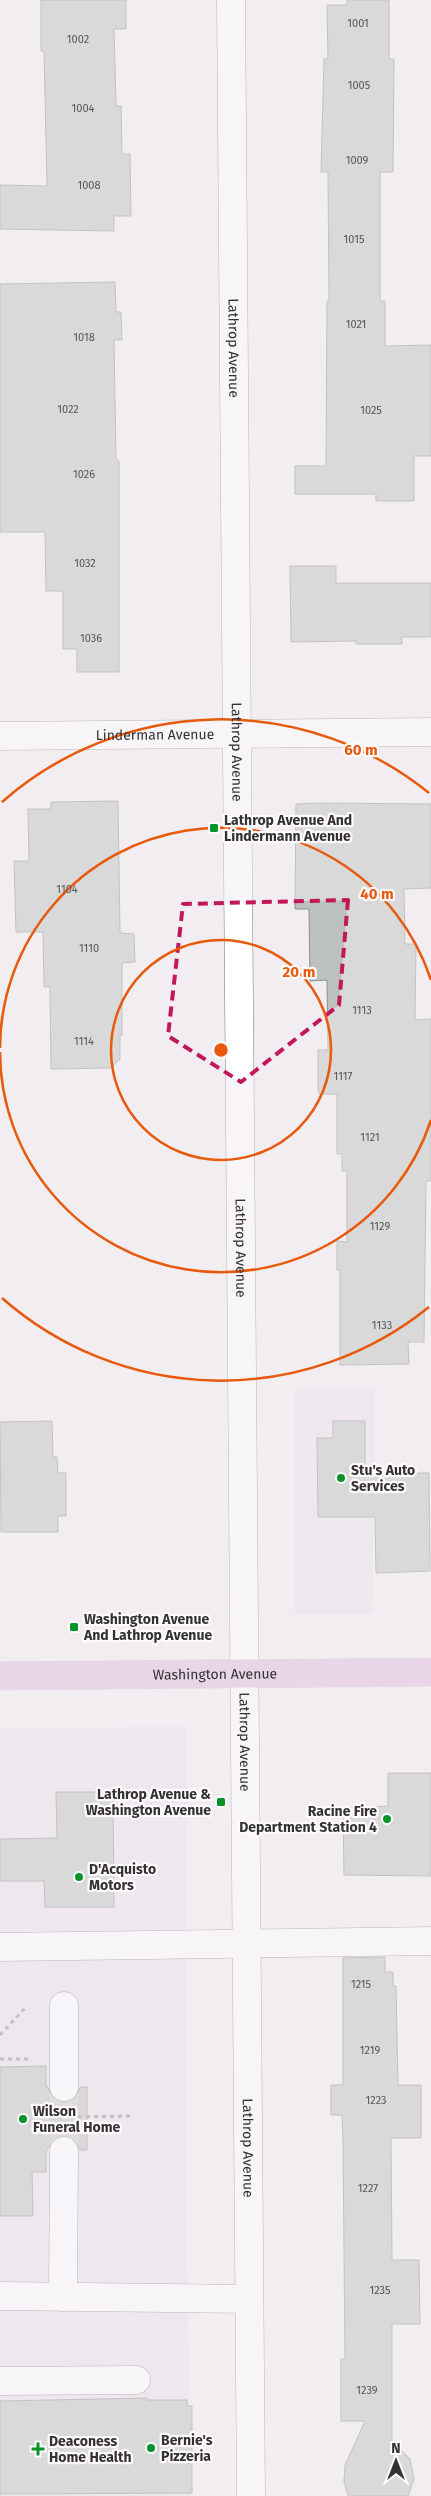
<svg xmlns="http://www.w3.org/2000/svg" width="431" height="2496" font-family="'Fira Sans',sans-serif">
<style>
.built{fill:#eadfe8}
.building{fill:#bdc1bd;stroke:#8d908d}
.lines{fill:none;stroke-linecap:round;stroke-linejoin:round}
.minor-tunnel{stroke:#cbc8ca;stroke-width:28;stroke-dasharray:28 14;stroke-linecap:butt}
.minor-casing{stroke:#787477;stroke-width:29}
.major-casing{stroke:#cacaca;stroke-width:29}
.path{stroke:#8e8b8d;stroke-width:3;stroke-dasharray:4 4;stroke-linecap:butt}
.minor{stroke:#fff;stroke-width:28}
.major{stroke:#e1b8dd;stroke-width:28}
.marked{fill:none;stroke:#c2185b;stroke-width:4;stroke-dasharray:10 6;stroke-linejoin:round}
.ring{fill:none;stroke:#e8590c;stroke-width:2.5}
.poi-dot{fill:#079327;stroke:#fefafe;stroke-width:2}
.labels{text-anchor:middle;stroke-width:4.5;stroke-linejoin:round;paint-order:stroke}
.number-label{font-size:11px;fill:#565656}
.street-label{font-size:14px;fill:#333233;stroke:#fefafe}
.poi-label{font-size:14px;font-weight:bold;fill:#333233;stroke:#fefafe;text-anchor:start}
.centre{fill:#e8590c;stroke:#fefafe;stroke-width:2.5}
.ring-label{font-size:15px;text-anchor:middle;font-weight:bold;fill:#e8590c;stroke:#fefafe;stroke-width:4.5;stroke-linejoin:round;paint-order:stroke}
</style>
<rect width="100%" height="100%" fill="#f1edf0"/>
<g class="built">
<path d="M 295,1387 L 375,1387 L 372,1614 L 295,1614 Z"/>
<path d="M 187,1727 L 187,2271 L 191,2496 L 0,2496 L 0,1728 Z"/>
</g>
<g class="building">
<path d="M 41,0 L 126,0 L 126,29 L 114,29 L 116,106 L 121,106 L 122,154 L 130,154 L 131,216 L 114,216 L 114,231 L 0,229 L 0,185 L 47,186 L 44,51 L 41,51 Z"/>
<path d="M 347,0 L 389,0 L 389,59 L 394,59 L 393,172 L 380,172 L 380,301 L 385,301 L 385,346 L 431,345 L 431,456 L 414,456 L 414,501 L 376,501 L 376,494 L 295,494 L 295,466 L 326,466 L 327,301 L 329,301 L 328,172 L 321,172 L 324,59 L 328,59 L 327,5 L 347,5 Z"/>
<path d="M 115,282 L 116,312 L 121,312 L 122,340 L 114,340 L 116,458 L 119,461 L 119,672 L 77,672 L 77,649 L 63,649 L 63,591 L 46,591 L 45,532 L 0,532 L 0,284 Z"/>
<path d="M 290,566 L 336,566 L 336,583 L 431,583 L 431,637 L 402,637 L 402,644 L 356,644 L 356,641 L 291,642 Z"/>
<path d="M 118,801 L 120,933 L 134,934 L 135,962 L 122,963 L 122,1035 L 120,1035 L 120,1059 L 111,1068 L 51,1069 L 50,987 L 44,987 L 43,932 L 16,932 L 14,861 L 29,861 L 28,809 L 51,809 L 51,802 Z"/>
<path d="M 318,803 L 431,804 L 431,888 L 404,889 L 405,944 L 416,944 L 415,1020 L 431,1019 L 431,1181 L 426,1181 L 424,1342 L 408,1342 L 409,1364 L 340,1365 L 340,1270 L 337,1270 L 337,1241 L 347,1242 L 347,1171 L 342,1171 L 342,1154 L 337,1154 L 337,1094 L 319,1094 L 318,1090 L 318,1050 L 328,1050 L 327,980 L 310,981 L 309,909 L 295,909 L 296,804 Z"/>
<path d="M 52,1421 L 53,1457 L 57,1457 L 58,1473 L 66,1473 L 66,1516 L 58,1516 L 58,1532 L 1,1532 L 0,1422 Z"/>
<path d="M 333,1421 L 365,1421 L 365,1473 L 429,1473 L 430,1571 L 376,1573 L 375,1517 L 318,1517 L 317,1438 L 333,1438 Z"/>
<path d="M 388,1773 L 431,1773 L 431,1876 L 344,1875 L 343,1808 L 388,1806 Z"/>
<path d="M 56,1792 L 113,1792 L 114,1907 L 45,1907 L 44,1881 L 0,1881 L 0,1839 L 57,1838 Z"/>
<path d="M 385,1957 L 385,1972 L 393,1972 L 393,1986 L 396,1986 L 398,2085 L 421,2085 L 421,2138 L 391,2138 L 392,2260 L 419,2260 L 420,2324 L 392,2324 L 392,2441 L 410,2459 L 414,2479 L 408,2496 L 348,2496 L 344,2481 L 345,2465 L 365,2421 L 341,2421 L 341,2359 L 345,2359 L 343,2138 L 342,2115 L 331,2115 L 331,2085 L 343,2085 L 343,1958 Z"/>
<path d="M 46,2066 L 46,2087 L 48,2087 L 51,2095 L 57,2101 L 64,2103 L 71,2101 L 77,2095 L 80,2087 L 87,2087 L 87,2150 L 80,2150 L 77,2143 L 71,2137 L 64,2135 L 56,2138 L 46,2151 L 46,2172 L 32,2172 L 33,2216 L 0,2216 L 0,2067 Z"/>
<path d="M 147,2398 L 147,2400 L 187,2400 L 187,2406 L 192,2406 L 192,2493 L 0,2494 L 0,2401 Z"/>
</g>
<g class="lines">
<path class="minor-tunnel" d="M 64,2087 L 64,2151"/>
<defs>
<g id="minor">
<path id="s1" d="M 231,0 L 251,2496"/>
<path id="s2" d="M 0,736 L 431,732"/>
<path d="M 0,1947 L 431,1941"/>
<path d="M 64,2087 L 64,2006"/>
<path d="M 0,2296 L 249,2299"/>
<path d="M 63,2297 L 64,2151"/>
<path d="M 0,2381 L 136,2380"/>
</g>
<g id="major">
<path id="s3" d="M 0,1676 L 431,1672"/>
</g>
</defs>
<use href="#minor" class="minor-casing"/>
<use href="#major" class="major-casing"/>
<g class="path">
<path d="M 0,2035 L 27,2006"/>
<path d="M 0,2059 L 32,2059"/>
<path d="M 78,2117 L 131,2116"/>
</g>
<use href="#minor" class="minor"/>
<use href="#major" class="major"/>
</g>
<path d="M0 0H431V2496H0ZM 348,900 L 339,1005 L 241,1082 L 168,1036 L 183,904 Z" fill="#f1edf0" fill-opacity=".55" fill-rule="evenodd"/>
<path class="marked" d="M 348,900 L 339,1005 L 241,1082 L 168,1036 L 183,904 Z"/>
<g class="ring">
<circle cx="221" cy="1050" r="110"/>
<path d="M431 1120A221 221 0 0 1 0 1052M0 1048A221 221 0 0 1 431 980"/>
<path d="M429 1307A331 331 0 0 1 2 1298M2 802A331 331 0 0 1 429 793"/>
</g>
<g class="poi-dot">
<rect x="209" y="823" width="10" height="10" rx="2.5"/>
<circle cx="341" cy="1478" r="5"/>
<rect x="69" y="1622" width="10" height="10" rx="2.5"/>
<rect x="216" y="1797" width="10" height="10" rx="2.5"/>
<circle cx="387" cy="1819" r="5"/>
<circle cx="79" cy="1877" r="5"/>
<circle cx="23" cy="2119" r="5"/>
<circle cx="151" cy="2448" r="5"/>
<path d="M35.5 2441.5h5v5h5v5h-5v5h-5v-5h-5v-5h5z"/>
</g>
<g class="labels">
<g class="number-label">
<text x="358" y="27">1001</text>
<text x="78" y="43">1002</text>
<text x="359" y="89">1005</text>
<text x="83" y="112">1004</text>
<text x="357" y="164">1009</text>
<text x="89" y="189">1008</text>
<text x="354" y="243">1015</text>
<text x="356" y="328">1021</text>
<text x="84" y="341">1018</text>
<text x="68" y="413">1022</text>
<text x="371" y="414">1025</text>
<text x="84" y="478">1026</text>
<text x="85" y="567">1032</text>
<text x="91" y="642">1036</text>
<text x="67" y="893">1104</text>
<text x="89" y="952">1110</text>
<text x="362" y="1014">1113</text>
<text x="84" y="1045">1114</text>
<text x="343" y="1080">1117</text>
<text x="370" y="1141">1121</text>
<text x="380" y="1230">1129</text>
<text x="382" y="1329">1133</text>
<text x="361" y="1988">1215</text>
<text x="370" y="2054">1219</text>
<text x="376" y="2104">1223</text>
<text x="368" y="2192">1227</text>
<text x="380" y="2294">1235</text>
<text x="367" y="2394">1239</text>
</g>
<g class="street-label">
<text dy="5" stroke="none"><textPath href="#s1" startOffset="348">Lathrop Avenue</textPath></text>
<text dy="5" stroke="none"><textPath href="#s2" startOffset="155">Linderman Avenue</textPath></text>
<text dy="5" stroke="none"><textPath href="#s1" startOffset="752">Lathrop Avenue</textPath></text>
<text dy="5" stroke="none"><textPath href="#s1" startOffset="1248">Lathrop Avenue</textPath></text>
<text dy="5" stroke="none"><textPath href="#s3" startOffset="215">Washington Avenue</textPath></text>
<text dy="5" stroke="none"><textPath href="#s1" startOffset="1742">Lathrop Avenue</textPath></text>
<text dy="5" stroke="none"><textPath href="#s1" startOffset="2148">Lathrop Avenue</textPath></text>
</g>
<g class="poi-label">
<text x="224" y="825">Lathrop Avenue And<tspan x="224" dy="16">Lindermann Avenue</tspan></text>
<text x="351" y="1475">Stu's Auto<tspan x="351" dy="16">Services</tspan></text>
<text x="84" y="1624">Washington Avenue<tspan x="84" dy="16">And Lathrop Avenue</tspan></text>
<text x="211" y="1799" text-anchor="end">Lathrop Avenue &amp;<tspan x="211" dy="16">Washington Avenue</tspan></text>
<text x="377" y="1816" text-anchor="end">Racine Fire<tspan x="377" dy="16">Department Station 4</tspan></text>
<text x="89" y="1874">D'Acquisto<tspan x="89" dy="16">Motors</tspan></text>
<text x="33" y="2116">Wilson<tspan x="33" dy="16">Funeral Home</tspan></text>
<text x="161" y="2445">Bernie's<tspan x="161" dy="16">Pizzeria</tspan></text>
<text x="49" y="2446">Deaconess<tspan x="49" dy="16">Home Health</tspan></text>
</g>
</g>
<circle cx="221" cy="1050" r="8" class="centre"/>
<g class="ring-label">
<text x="361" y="755">60 m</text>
<text x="377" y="899">40 m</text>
<text x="299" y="977">20 m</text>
</g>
<g transform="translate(396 2461)" stroke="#fefafe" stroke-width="4" paint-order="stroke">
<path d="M0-4L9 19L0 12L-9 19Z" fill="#333233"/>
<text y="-8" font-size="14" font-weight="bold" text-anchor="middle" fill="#333233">N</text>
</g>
</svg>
